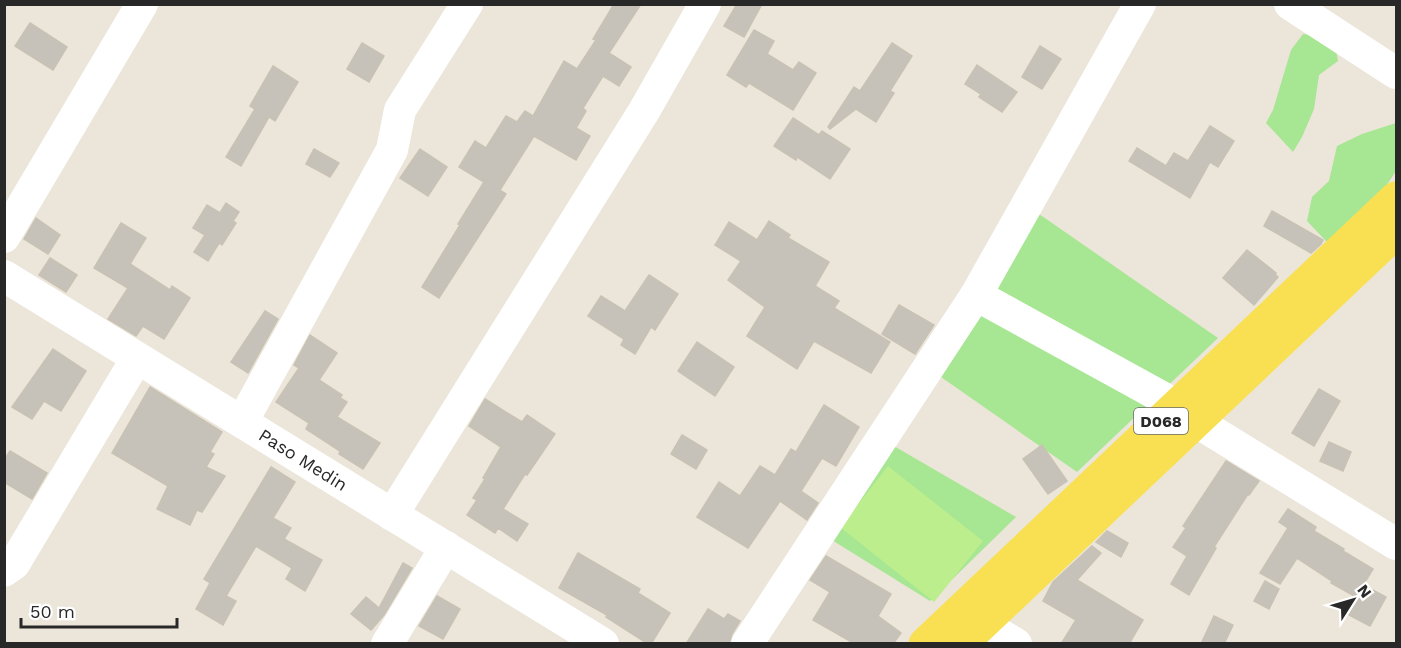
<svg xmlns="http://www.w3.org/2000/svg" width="1401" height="648" font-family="'Work Sans',sans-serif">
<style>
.green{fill:#a7e692}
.pitch{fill:#bcee8d}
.building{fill:#c7c2b9;stroke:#c7c2b3;stroke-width:1.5}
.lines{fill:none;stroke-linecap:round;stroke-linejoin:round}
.minor{stroke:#fff;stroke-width:32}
.major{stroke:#f8e052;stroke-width:33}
.labels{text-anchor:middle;stroke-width:6;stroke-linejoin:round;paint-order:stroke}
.shield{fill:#fff;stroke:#686868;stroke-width:1.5}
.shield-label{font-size:16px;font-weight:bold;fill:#282828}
.street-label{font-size:18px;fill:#282828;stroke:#fff}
</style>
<rect width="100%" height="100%" fill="#ece5d9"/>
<g class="green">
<path d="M 1303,34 L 1334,38 L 1338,61 L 1319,75 L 1314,109 L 1302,137 L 1293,152 L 1266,123 L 1273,110 L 1291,50 Z"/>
<path d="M 1396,123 L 1396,171 L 1386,186 L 1327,242 L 1307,221 L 1312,197 L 1329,181 L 1337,146 L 1362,134 Z"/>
<path d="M 1039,214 L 1218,338 L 1077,472 L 941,377 Z"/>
<path d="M 887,442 L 1016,517 L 930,601 L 827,537 Z"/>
</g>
<path class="pitch" d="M 888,466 L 983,541 L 934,602 L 840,527 Z"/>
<g class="building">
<path d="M 614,4 L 641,4 L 609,53 L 631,67 L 619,86 L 603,76 L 583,108 L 586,111 L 576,128 L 590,136 L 576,160 L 534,136 L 500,190 L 506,194 L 439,298 L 422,287 L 460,225 L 458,224 L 484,182 L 459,167 L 475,141 L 486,148 L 506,116 L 517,122 L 525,111 L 533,116 L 564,61 L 577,69 L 596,40 L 593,39 Z"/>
<path d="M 737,4 L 762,4 L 744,37 L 724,26 Z"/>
<path d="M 30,23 L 67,47 L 53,70 L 15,46 Z"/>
<path d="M 754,30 L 774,41 L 767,54 L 793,70 L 799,62 L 816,73 L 793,110 L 749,83 L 746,87 L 727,75 Z"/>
<path d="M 362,43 L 384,56 L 369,82 L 347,69 Z"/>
<path d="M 892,43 L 912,56 L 890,91 L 894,93 L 876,122 L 856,109 L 830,129 L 828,127 L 854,87 L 860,91 Z"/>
<path d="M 1040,46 L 1061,59 L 1042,89 L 1022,77 Z"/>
<path d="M 977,65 L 1017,92 L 1002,112 L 979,97 L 981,94 L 965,84 Z"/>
<path d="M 273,66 L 298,82 L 275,121 L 269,117 L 241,166 L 226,157 L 255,109 L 250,106 Z"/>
<path d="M 793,118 L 819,135 L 822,131 L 850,149 L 830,179 L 797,157 L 796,160 L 774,146 Z"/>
<path d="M 1210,126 L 1234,141 L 1218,167 L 1210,162 L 1190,198 L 1129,161 L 1137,148 L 1166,166 L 1174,153 L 1188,161 Z"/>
<path d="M 314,149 L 339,163 L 330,177 L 306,164 Z"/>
<path d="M 420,149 L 447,167 L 428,196 L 400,178 Z"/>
<path d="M 226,203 L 239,212 L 233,221 L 236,223 L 222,245 L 219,243 L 208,261 L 194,252 L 205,235 L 193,228 L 207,205 L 220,213 Z"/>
<path d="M 1272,211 L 1323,240 L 1321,244 L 1311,253 L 1264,226 Z"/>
<path d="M 36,218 L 60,235 L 48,254 L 24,239 Z"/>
<path d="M 769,221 L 790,235 L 788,238 L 829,262 L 815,286 L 839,301 L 834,308 L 890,342 L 871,373 L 814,341 L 797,369 L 747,336 L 765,307 L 728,280 L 741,261 L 715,245 L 729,222 L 757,240 Z"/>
<path d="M 121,223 L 146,238 L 130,264 L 170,290 L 172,286 L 190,298 L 164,339 L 143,326 L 136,336 L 108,319 L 128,288 L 94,268 Z"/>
<path d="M 1247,250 L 1276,273 L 1275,274 L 1278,277 L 1254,305 L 1223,278 Z"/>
<path d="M 50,258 L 77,275 L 66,292 L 39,275 Z"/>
<path d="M 649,275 L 678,294 L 655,330 L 651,327 L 635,354 L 621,345 L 624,339 L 588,316 L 601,296 L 625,311 Z"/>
<path d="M 899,305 L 934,325 L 915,354 L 882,334 Z"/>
<path d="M 265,311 L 278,319 L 248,373 L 231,362 Z"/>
<path d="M 310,335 L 337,353 L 319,380 L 342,395 L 340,398 L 347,402 L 337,417 L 380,443 L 363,469 L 339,454 L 340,451 L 306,429 L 309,423 L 276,402 L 299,368 L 294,365 Z"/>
<path d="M 697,342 L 734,367 L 715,396 L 678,371 Z"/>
<path d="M 53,349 L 86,371 L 61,411 L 44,401 L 32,419 L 12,407 Z"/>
<path d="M 150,387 L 222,432 L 210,452 L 214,454 L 206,467 L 225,476 L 202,512 L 197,510 L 190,525 L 157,509 L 168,486 L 112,453 Z"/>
<path d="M 1319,389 L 1340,401 L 1314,446 L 1292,433 Z"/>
<path d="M 485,399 L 522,422 L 527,415 L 555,434 L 527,475 L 525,474 L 503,509 L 528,524 L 517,541 L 498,528 L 495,533 L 467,515 L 477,500 L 473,498 L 485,479 L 483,478 L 501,447 L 469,426 Z"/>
<path d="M 824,405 L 859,427 L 836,466 L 822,458 L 801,491 L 818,503 L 807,520 L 780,501 L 748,548 L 697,517 L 719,482 L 740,496 L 760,466 L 775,475 L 791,449 L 796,452 Z"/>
<path d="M 682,435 L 707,450 L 696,469 L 671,454 Z"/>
<path d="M 1329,442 L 1351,452 L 1343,471 L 1320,461 Z"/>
<path d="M 1042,445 L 1067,481 L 1048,494 L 1023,459 Z"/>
<path d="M 10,451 L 47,473 L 32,499 L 4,482 L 4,460 Z"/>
<path d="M 1226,461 L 1259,481 L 1249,495 L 1248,494 L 1214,547 L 1216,548 L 1189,595 L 1171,584 L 1187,556 L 1173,547 L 1186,528 L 1183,526 Z"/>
<path d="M 271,467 L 295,482 L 273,518 L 291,528 L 284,539 L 322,560 L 305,591 L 286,579 L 292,568 L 256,546 L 226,596 L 236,601 L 223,625 L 196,609 L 210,583 L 204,579 Z"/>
<path d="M 1288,509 L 1316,527 L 1314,531 L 1344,549 L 1343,551 L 1373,569 L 1356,597 L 1331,583 L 1332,581 L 1297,558 L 1280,584 L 1260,573 L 1288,528 L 1279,522 Z"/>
<path d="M 1107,531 L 1128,543 L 1121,557 L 1096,542 Z"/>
<path d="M 1092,546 L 1101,553 L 1077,580 L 1143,620 L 1129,644 L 1061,644 L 1076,620 L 1043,601 L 1053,582 Z"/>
<path d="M 578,553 L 640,589 L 638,593 L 670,613 L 651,644 L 648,644 L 606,617 L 607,615 L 559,588 Z"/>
<path d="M 826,556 L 891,594 L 878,616 L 901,633 L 893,644 L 855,644 L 813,620 L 830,592 L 810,580 Z"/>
<path d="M 403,563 L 412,568 L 384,615 L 371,630 L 351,614 L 366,597 L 379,608 Z"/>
<path d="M 1265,581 L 1279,589 L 1269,609 L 1254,601 Z"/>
<path d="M 1365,586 L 1386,597 L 1370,626 L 1349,615 Z"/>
<path d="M 437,596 L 460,609 L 443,639 L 419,626 Z"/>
<path d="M 708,609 L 724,619 L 728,614 L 740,621 L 732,634 L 729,644 L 686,644 Z"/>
<path d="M 1214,616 L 1233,625 L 1224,644 L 1201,644 Z"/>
</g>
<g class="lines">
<g class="minor">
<path d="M 1290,4 L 1396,73"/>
<path d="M 4,237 L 142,4"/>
<path d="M 4,276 L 603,644"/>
<path d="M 976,295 L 1178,406 L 1197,422 L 1396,544"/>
<path d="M 242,422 L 392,150 L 400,110 L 467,4"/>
<path d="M 392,515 L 644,111 L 705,4"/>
<path d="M 4,571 L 14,564 L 137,358"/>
<path d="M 961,611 L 1016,644"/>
<path d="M 387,644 L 446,547"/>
<path d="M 747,644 L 976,295 L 1140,4"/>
</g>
<g class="major">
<path d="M 925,644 L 1396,198"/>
<path d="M 961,644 L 1396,232"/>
</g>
</g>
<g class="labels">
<rect class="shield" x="1134" y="408" width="54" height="26" rx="4.5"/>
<g class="shield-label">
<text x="1161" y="427">D068</text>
</g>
<g class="street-label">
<text transform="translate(303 460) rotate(32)" y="6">Paso Medin</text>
</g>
</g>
<rect width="1401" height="648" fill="none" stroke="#282828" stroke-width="12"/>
<g transform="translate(1353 600) rotate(53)" stroke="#ffffff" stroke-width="4.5" paint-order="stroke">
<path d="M0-4.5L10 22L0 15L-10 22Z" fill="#282828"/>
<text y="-9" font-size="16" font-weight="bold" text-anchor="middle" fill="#282828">N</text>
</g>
<path d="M21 618v9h156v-9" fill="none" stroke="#282828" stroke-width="3"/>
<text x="30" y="618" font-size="18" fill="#282828" stroke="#ffffff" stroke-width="4.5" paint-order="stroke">50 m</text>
</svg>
